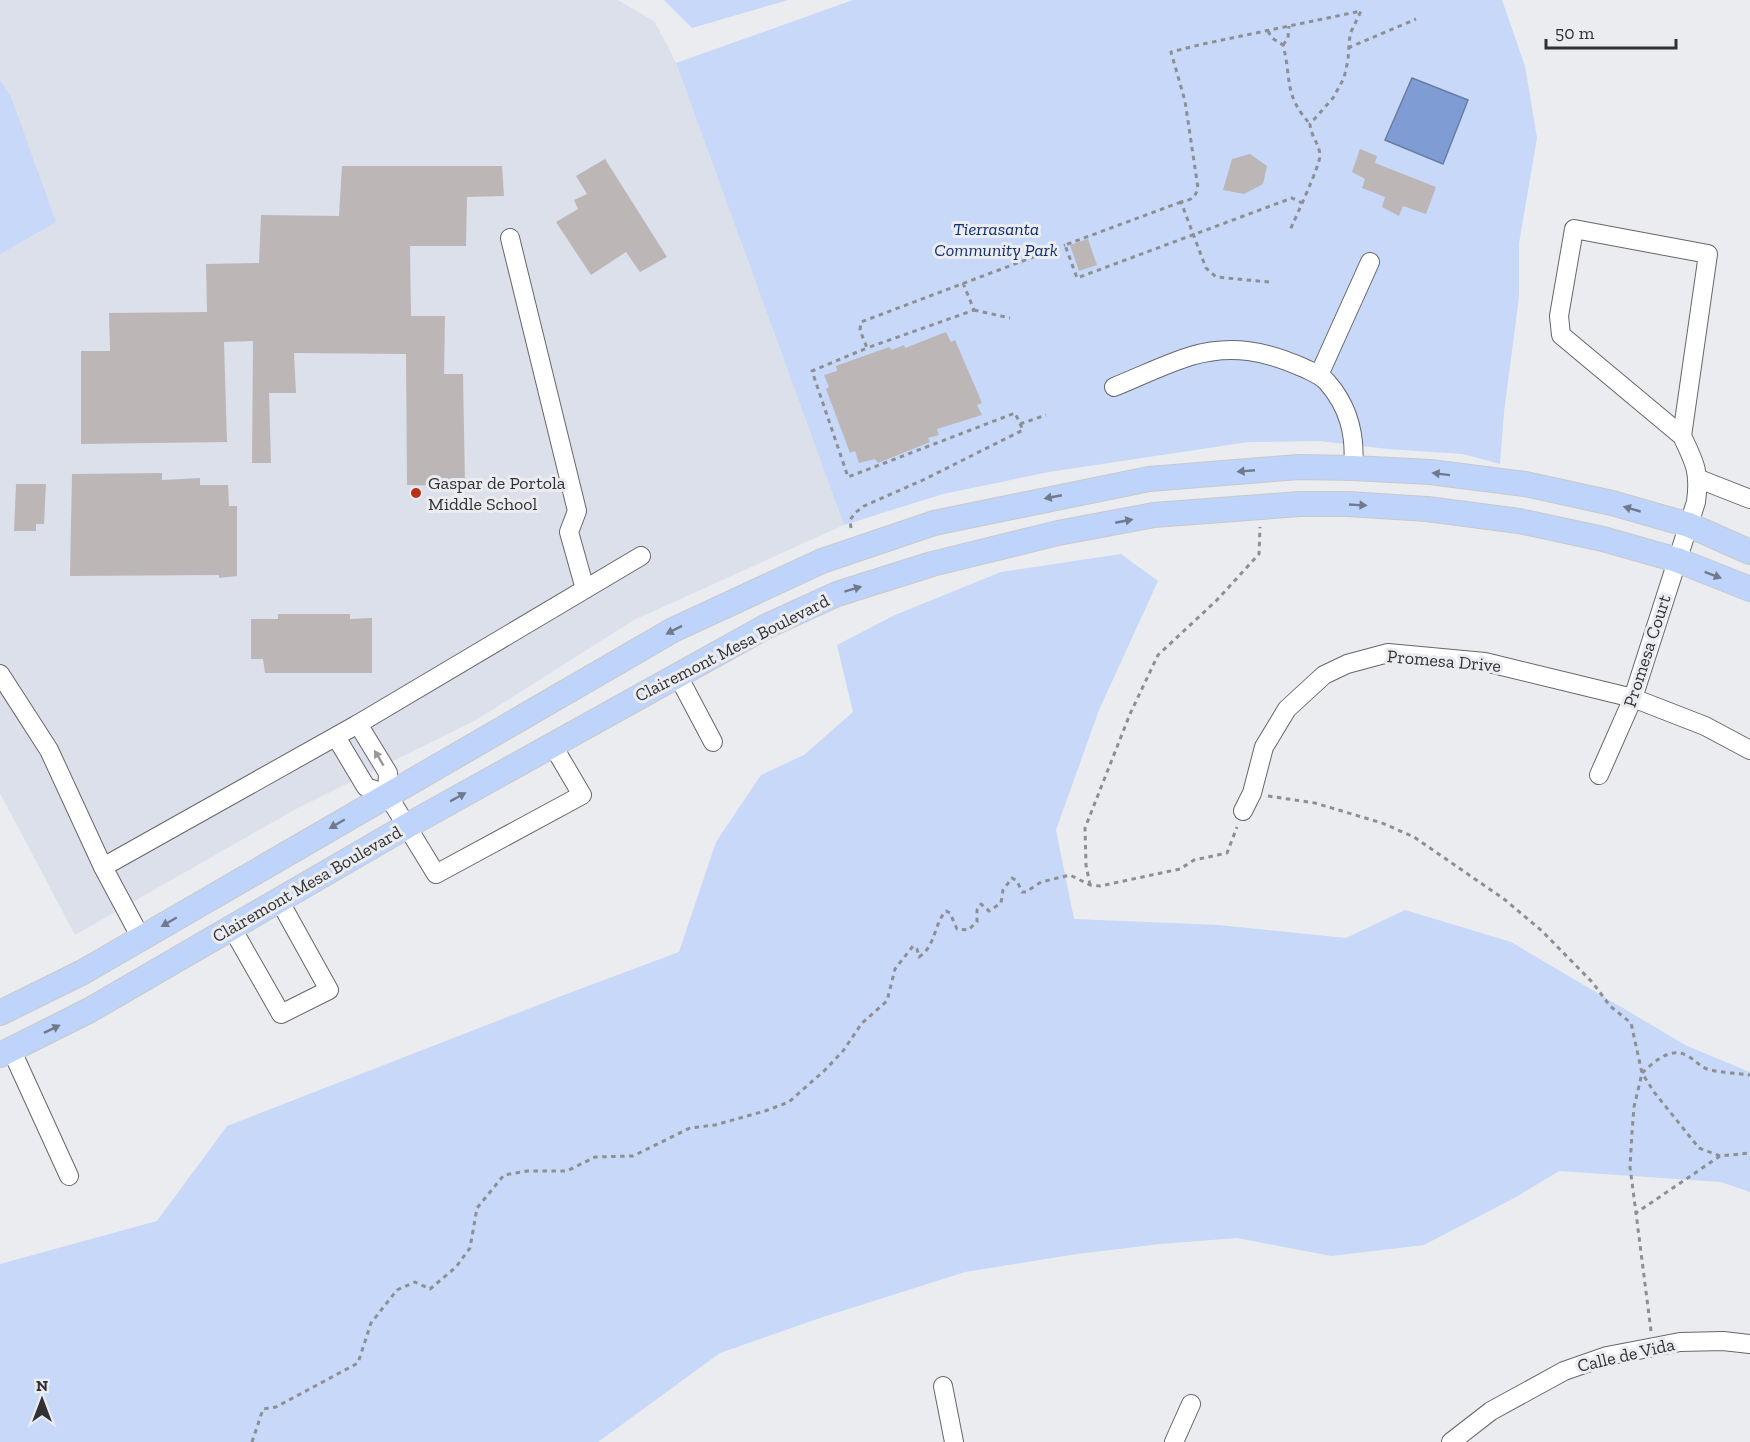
<svg xmlns="http://www.w3.org/2000/svg" width="1750" height="1442" font-family="'Zilla Slab',serif">
<style>
.built{fill:#dbe0ea}
.green{fill:#c7d8f8}
.water{fill:#7f9dd4;stroke:#687da4;stroke-width:1.5}
.building{fill:#bcb7b6}
.lines{fill:none;stroke-linecap:round;stroke-linejoin:round}
.minor-casing{stroke:#66676b;stroke-width:20}
.major-casing{stroke:#c9c9ca;stroke-width:26}
.path{stroke:#8e8f92;stroke-width:3;stroke-dasharray:4.5 4.5;stroke-linecap:butt}
.minor{stroke:#fff;stroke-width:18}
.major{stroke:#bfd4fb;stroke-width:24}
.oneway{fill:#717a8d}
.oneway2{fill:#989899}
.poi-dot{fill:#bb2f17;stroke:#eaecf0;stroke-width:2}
.labels{text-anchor:middle;stroke-width:6;stroke-linejoin:round;paint-order:stroke}
.park-label{font-size:18px;font-style:italic;fill:#102e6f;stroke:#eaecf0}
.poi-label{font-size:18px;fill:#313133;stroke:#eaecf0;text-anchor:start}
.street-label{font-size:18px;fill:#313133;stroke:#eaecf0}
</style>
<rect width="100%" height="100%" fill="#eaecf0"/>
<path class="built" d="M 0,0 L 618,0 L 655,22 L 676,63 L 844,525 L 634,620 L 476,720 L 296,809 L 75,935 L 0,793 Z"/>
<g class="green">
<path d="M 664,0 L 788,0 L 692,28 Z"/>
<path d="M 853,0 L 1502,0 L 1525,66 L 1537,138 L 1519,243 L 1519,297 L 1504,412 L 1500,464 L 1463,454 L 1388,449 L 1319,441 L 1248,442 L 1049,472 L 943,494 L 844,525 L 676,63 Z"/>
<path d="M 0,80 L 11,97 L 56,222 L 0,254 Z"/>
<path d="M 1121,554 L 1158,581 L 1099,710 L 1056,830 L 1074,919 L 1219,925 L 1346,938 L 1405,910 L 1511,942 L 1687,1046 L 1750,1072 L 1750,1192 L 1721,1182 L 1559,1171 L 1516,1197 L 1424,1245 L 1331,1256 L 1237,1238 L 1160,1244 L 1077,1254 L 965,1272 L 820,1318 L 720,1353 L 598,1442 L 0,1442 L 0,1264 L 157,1221 L 227,1126 L 564,995 L 679,952 L 716,842 L 761,775 L 804,755 L 853,712 L 837,645 L 895,615 L 1001,572 Z"/>
</g>
<path class="water" d="M 1412,78 L 1468,100 L 1443,164 L 1385,140 Z"/>
<g class="building">
<path d="M 1360,149 L 1377,156 L 1375,163 L 1436,187 L 1426,214 L 1403,206 L 1399,216 L 1382,207 L 1385,197 L 1362,188 L 1365,179 L 1352,172 Z"/>
<path d="M 1250,154 L 1267,166 L 1263,184 L 1244,194 L 1223,190 L 1232,159 Z"/>
<path d="M 605,159 L 667,257 L 640,272 L 626,252 L 591,275 L 556,222 L 578,209 L 574,200 L 587,194 L 576,176 Z"/>
<path d="M 342,166 L 502,166 L 504,196 L 467,197 L 466,246 L 410,246 L 411,316 L 445,316 L 444,374 L 463,374 L 465,486 L 407,485 L 406,354 L 294,353 L 296,393 L 269,393 L 271,463 L 252,463 L 253,341 L 224,342 L 227,442 L 81,444 L 81,351 L 110,351 L 109,313 L 207,312 L 206,264 L 259,263 L 261,215 L 339,216 Z"/>
<path d="M 1088,239 L 1097,265 L 1079,271 L 1070,245 Z"/>
<path d="M 946,332 L 951,342 L 955,340 L 982,403 L 977,405 L 982,415 L 937,429 L 939,435 L 928,438 L 930,442 L 878,463 L 875,459 L 859,463 L 855,451 L 850,453 L 826,389 L 829,387 L 824,375 L 837,371 L 836,366 L 889,347 L 892,350 L 904,345 L 905,348 Z"/>
<path d="M 162,473 L 162,480 L 200,478 L 200,485 L 228,485 L 229,506 L 237,506 L 237,576 L 219,578 L 219,575 L 70,576 L 72,474 Z"/>
<path d="M 16,484 L 46,484 L 44,524 L 36,524 L 36,531 L 14,531 Z"/>
<path d="M 278,614 L 350,614 L 350,619 L 372,618 L 372,673 L 265,673 L 263,659 L 251,659 L 251,619 L 278,619 Z"/>
</g>
<g class="lines">
<defs>
<g id="minor">
<path d="M 510,238 L 577,511 L 569,532 L 585,589"/>
<path d="M 1319,375 L 1370,262"/>
<path d="M 1114,387 C 1139,377 1165,364 1191,356 C 1232,344 1266,351 1304,368 C 1312,372 1321,375 1327,382 C 1349,407 1356,435 1353,468"/>
<path d="M 1699,479 L 1750,499"/>
<path d="M 0,674 L 49,750 L 103,867"/>
<path d="M 677,674 L 713,742"/>
<path d="M 358,724 L 388,773 L 387,794 L 436,874 L 582,795 L 552,744"/>
<path d="M 336,737 L 366,787 L 387,794"/>
<path d="M 1599,775 L 1633,698 L 1696,502 C 1700,472 1695,463 1682,436 L 1561,335 L 1559,316 L 1574,229 L 1708,254 L 1682,436"/>
<path d="M 1243,811 L 1252,793 L 1264,747 L 1287,709 L 1324,675 L 1347,664 L 1388,653 L 1485,662 L 1633,698 L 1705,726 L 1750,750"/>
<path d="M 232,928 L 281,1014 L 329,990 L 279,900"/>
<path d="M 141,938 L 103,867 L 358,724 L 641,556"/>
<path d="M 11,1049 L 69,1176"/>
<path d="M 943,1386 L 954,1442"/>
<path d="M 1174,1442 L 1191,1404"/>
<path d="M 1451,1442 L 1491,1411 L 1564,1371 L 1607,1356 L 1680,1342 L 1723,1341 L 1750,1344"/>
</g>
<g id="major">
<path d="M 0,1013 L 83,972 L 673,630 L 822,561 L 934,523 L 1149,479 L 1299,467 L 1353,468 L 1430,472 L 1525,484 L 1612,503 L 1689,525 L 1750,552"/>
<path d="M 0,1055 L 90,1010 L 407,826 L 765,627 L 837,594 L 932,564 L 1058,533 L 1154,515 L 1300,504 L 1348,504 L 1427,509 L 1519,521 L 1603,539 L 1677,560 L 1750,589"/>
</g>
</defs>
<use href="#minor" class="minor-casing"/>
<use href="#major" class="major-casing"/>
<g class="path">
<path d="M 1268,31 L 1272,38 L 1283,45 C 1292,79 1283,94 1310,124"/>
<path d="M 1283,45 L 1288,38 L 1289,26"/>
<path d="M 1348,48 L 1416,19"/>
<path d="M 1181,202 L 1065,245 L 1077,278 L 1292,198 L 1302,203"/>
<path d="M 1269,282 L 1216,277 L 1206,268 L 1181,202 C 1191,200 1195,198 1198,188 L 1185,101 L 1171,52 L 1203,44 L 1361,11 L 1350,34 L 1348,60 L 1344,78 L 1333,98 L 1310,124 C 1311,137 1319,143 1320,155 C 1321,163 1295,219 1290,230"/>
<path d="M 963,283 L 974,310 L 867,348 L 860,330 L 861,322 L 1065,245"/>
<path d="M 974,310 L 1010,318"/>
<path d="M 1020,424 L 1046,415"/>
<path d="M 851,528 L 850,520 L 855,513 L 864,506 L 923,480 L 1023,430 L 1015,413 L 848,477 L 812,371 L 867,348"/>
<path d="M 1268,796 L 1315,803 L 1382,823 L 1414,837 L 1504,899 L 1542,931 L 1593,983 L 1610,1006 L 1631,1023 L 1642,1073 L 1634,1107 L 1632,1132 L 1630,1167 L 1636,1213"/>
<path d="M 1090,885 L 1086,865 L 1085,828 L 1130,714 L 1158,655 L 1217,600 L 1259,554 L 1260,527"/>
<path d="M 1720,1156 L 1699,1148 L 1654,1092 L 1642,1073 C 1654,1062 1670,1046 1688,1056 C 1695,1060 1699,1066 1707,1069 C 1721,1073 1736,1073 1750,1075"/>
<path d="M 1651,1331 L 1636,1213 L 1720,1156 L 1750,1153"/>
<path d="M 252,1442 L 263,1409 L 276,1407 L 358,1363 L 371,1323 L 397,1290 L 415,1282 L 430,1289 L 456,1267 L 470,1248 L 477,1208 L 504,1175 L 528,1171 L 567,1171 L 595,1157 L 633,1156 L 690,1128 L 715,1125 L 765,1111 L 789,1102 L 825,1070 L 843,1051 L 862,1023 L 887,1001 L 895,969 L 913,946 L 917,949 L 919,957 C 936,946 934,923 946,911 L 950,913 L 957,929 L 968,930 L 977,922 L 977,910 L 981,904 L 989,911 L 1001,903 L 1003,890 L 1012,878 L 1017,881 L 1022,892 L 1026,892 L 1041,882 L 1070,875 L 1090,885 L 1100,886 L 1180,869 L 1194,860 L 1227,853 L 1237,827"/>
</g>
<use href="#minor" class="minor"/>
<use href="#major" class="major"/>
</g>
<defs><path id="oneway-solid" d="M-6-.8H1V-3.2L6.5 0L1 3.2V.8H-6Z" transform="scale(1.5)"/></defs>
<g class="oneway">
<use href="#oneway-solid" transform="translate(1246 471) rotate(175)"/>
<use href="#oneway-solid" transform="translate(1441 474) rotate(-173)"/>
<use href="#oneway-solid" transform="translate(1053 497) rotate(169)"/>
<use href="#oneway-solid" transform="translate(1358 505) rotate(3)"/>
<use href="#oneway-solid" transform="translate(1632 509) rotate(-164)"/>
<use href="#oneway-solid" transform="translate(1124 521) rotate(-11)"/>
<use href="#oneway-solid" transform="translate(1713 575) rotate(21)"/>
<use href="#oneway-solid" transform="translate(853 589) rotate(-17)"/>
<use href="#oneway-solid" transform="translate(674 630) rotate(153)"/>
<use href="#oneway-solid" transform="translate(458 797) rotate(-29)"/>
<use href="#oneway-solid" transform="translate(337 824) rotate(150)"/>
<use href="#oneway-solid" transform="translate(169 922) rotate(150)"/>
<use href="#oneway-solid" transform="translate(52 1029) rotate(-26)"/>
</g>
<use class="oneway2" href="#oneway-solid" transform="translate(379 758) rotate(-121)"/>
<circle class="poi-dot" cx="416" cy="493" r="6"/>
<g class="labels">
<g class="park-label">
<text x="996" y="235">Tierrasanta<tspan x="996" dy="21">Community Park</tspan></text>
</g>
<g class="poi-label">
<text x="428" y="489">Gaspar de Portola<tspan x="428" dy="21">Middle School</tspan></text>
</g>
<g class="street-label">
<text transform="translate(732 648) rotate(-27)" y="6">Clairemont Mesa Boulevard</text>
<text transform="translate(1647 651) rotate(-72)" y="6">Promesa Court</text>
<text transform="translate(1444 661) rotate(5)" y="6">Promesa Drive</text>
<text transform="translate(307 884) rotate(-30)" y="6">Clairemont Mesa Boulevard</text>
<text transform="translate(1626 1355) rotate(-13)" y="6">Calle de Vida</text>
</g>
</g>
<g transform="translate(42 1400)" stroke="#eaecf0" stroke-width="4.5" paint-order="stroke">
<path d="M0-4.5L10 22L0 15L-10 22Z" fill="#313133"/>
<text y="-9" font-size="16" font-weight="bold" text-anchor="middle" fill="#313133">N</text>
</g>
<path d="M1546 39v9h130v-9" fill="none" stroke="#313133" stroke-width="3"/>
<text x="1555" y="39" font-size="18" fill="#313133" stroke="#eaecf0" stroke-width="4.5" paint-order="stroke">50 m</text>
</svg>
